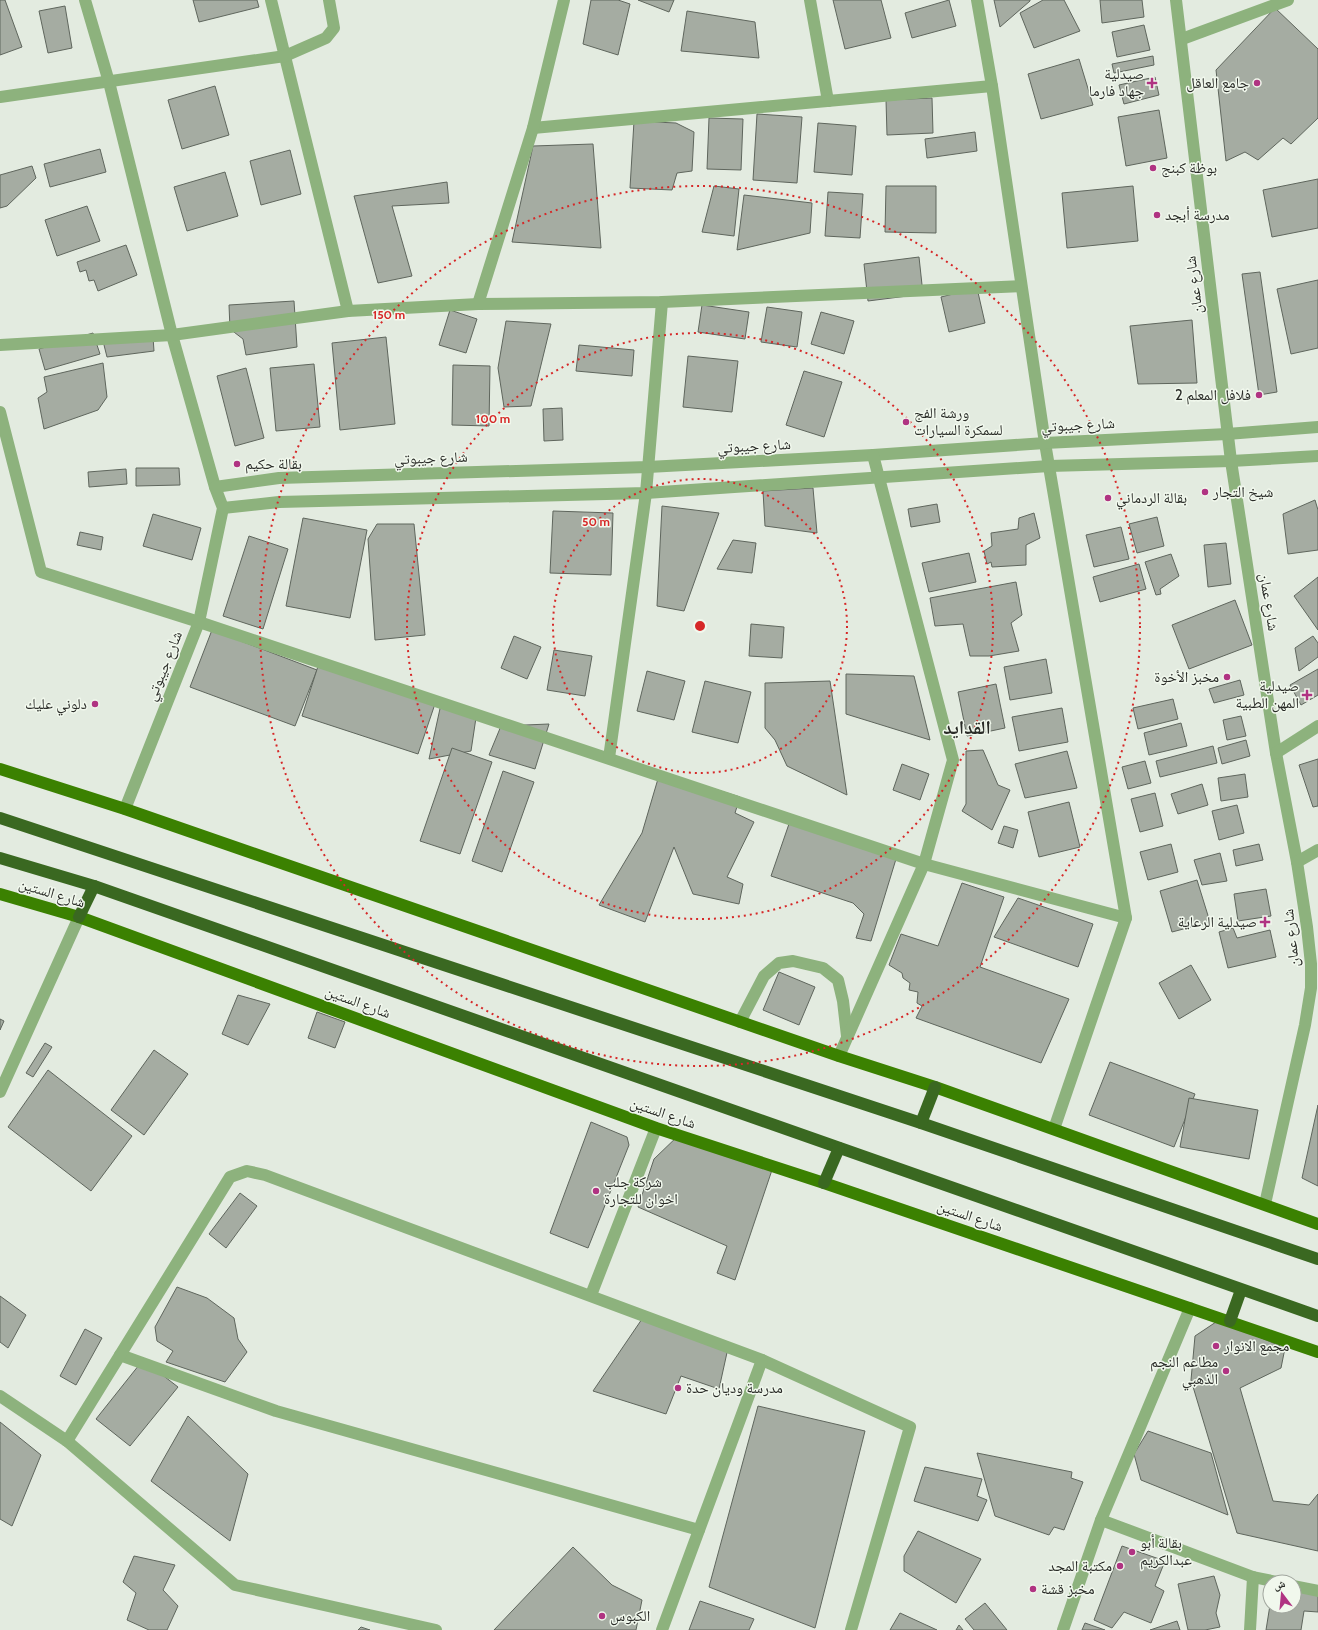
<svg xmlns="http://www.w3.org/2000/svg" width="1318" height="1630" font-family="Cabin,'Noto Naskh Arabic',sans-serif">
<style>
.building{fill:#a5aca2;stroke:#5f665d}
.lines{fill:none;stroke-linecap:round;stroke-linejoin:round}
.minor{stroke:#8db27d;stroke-width:12}
.major{stroke:#3b8101;stroke-width:12}
.highway{stroke:#3a6821;stroke-width:12}
.ring{fill:none;stroke:#d62828;stroke-width:2;stroke-dasharray:2 4}
.poi-dot{fill:#b03382;stroke:#f1f8ed;stroke-width:1.5}
.labels{text-anchor:middle;stroke-width:3;stroke-linejoin:round;paint-order:stroke}
.poi-label{font-size:15px;fill:#292b27;stroke:#f1f8ed;text-anchor:start}
.street-label{font-size:15px;fill:#292b27;stroke:#f1f8ed}
.district-label{font-size:19px;font-weight:bold;fill:#292b27;stroke:#f1f8ed}
.centre{fill:#d62828;stroke:#f1f8ed;stroke-width:2}
.ring-label{font-size:12px;text-anchor:middle;font-weight:bold;fill:#d62828;stroke:#f1f8ed;stroke-width:3;stroke-linejoin:round;paint-order:stroke}
</style>
<rect width="100%" height="100%" fill="#e3ebe0"/>
<g class="building">
<path d="M 0,0 L 5,0 L 22,47 L 0,55 Z"/>
<path d="M 193,0 L 257,0 L 259,7 L 199,22 Z"/>
<path d="M 591,0 L 618,0 L 630,4 L 618,55 L 583,44 Z"/>
<path d="M 638,0 L 674,0 L 669,12 Z"/>
<path d="M 833,0 L 881,0 L 891,38 L 845,49 Z"/>
<path d="M 949,0 L 956,26 L 912,38 L 905,13 Z"/>
<path d="M 994,0 L 1030,0 L 1030,1 L 1000,27 Z"/>
<path d="M 1043,0 L 1064,0 L 1080,31 L 1034,48 L 1020,13 Z"/>
<path d="M 1100,0 L 1142,0 L 1144,17 L 1102,23 Z"/>
<path d="M 65,6 L 72,48 L 48,53 L 39,11 Z"/>
<path d="M 1275,8 L 1318,49 L 1318,118 L 1291,144 L 1283,138 L 1258,160 L 1245,152 L 1226,161 L 1216,70 Z"/>
<path d="M 687,11 L 755,22 L 759,58 L 681,51 Z"/>
<path d="M 1144,25 L 1150,50 L 1117,57 L 1112,32 Z"/>
<path d="M 1153,56 L 1154,65 L 1114,73 L 1112,64 Z"/>
<path d="M 1079,59 L 1093,105 L 1041,119 L 1028,74 Z"/>
<path d="M 1155,77 L 1159,95 L 1124,104 L 1119,85 Z"/>
<path d="M 215,86 L 229,135 L 182,149 L 168,100 Z"/>
<path d="M 932,98 L 933,133 L 887,135 L 886,100 Z"/>
<path d="M 1159,110 L 1167,158 L 1126,166 L 1118,117 Z"/>
<path d="M 757,114 L 802,117 L 797,183 L 753,180 Z"/>
<path d="M 709,118 L 743,119 L 741,170 L 707,169 Z"/>
<path d="M 634,121 L 676,123 L 694,132 L 692,171 L 677,173 L 672,190 L 630,188 Z"/>
<path d="M 818,123 L 856,126 L 852,175 L 814,172 Z"/>
<path d="M 975,132 L 977,151 L 927,158 L 925,139 Z"/>
<path d="M 593,144 L 601,248 L 512,242 L 533,146 Z"/>
<path d="M 100,149 L 106,172 L 50,187 L 44,164 Z"/>
<path d="M 290,150 L 301,194 L 261,205 L 250,161 Z"/>
<path d="M 32,166 L 36,178 L 7,206 L 0,208 L 0,175 Z"/>
<path d="M 225,172 L 238,216 L 187,231 L 174,187 Z"/>
<path d="M 1318,179 L 1318,228 L 1272,237 L 1263,190 Z"/>
<path d="M 447,182 L 449,203 L 392,206 L 412,276 L 378,283 L 354,196 Z"/>
<path d="M 714,186 L 739,189 L 734,236 L 702,232 Z"/>
<path d="M 886,186 L 936,186 L 936,233 L 885,232 Z"/>
<path d="M 1133,186 L 1138,241 L 1067,248 L 1062,193 Z"/>
<path d="M 828,192 L 863,194 L 860,238 L 825,236 Z"/>
<path d="M 744,195 L 812,203 L 810,233 L 737,250 Z"/>
<path d="M 87,206 L 100,241 L 57,256 L 45,220 Z"/>
<path d="M 126,245 L 137,275 L 98,291 L 94,280 L 89,281 L 86,270 L 80,272 L 77,262 Z"/>
<path d="M 919,257 L 923,294 L 868,301 L 864,264 Z"/>
<path d="M 1260,272 L 1277,392 L 1259,395 L 1242,274 Z"/>
<path d="M 1318,280 L 1318,348 L 1291,354 L 1277,289 Z"/>
<path d="M 977,288 L 985,323 L 949,332 L 941,297 Z"/>
<path d="M 294,301 L 297,347 L 246,355 L 243,339 L 230,329 L 229,305 Z"/>
<path d="M 702,305 L 749,312 L 745,339 L 698,332 Z"/>
<path d="M 767,307 L 802,312 L 797,347 L 761,342 Z"/>
<path d="M 450,310 L 477,319 L 466,353 L 439,345 Z"/>
<path d="M 821,312 L 854,321 L 844,354 L 811,344 Z"/>
<path d="M 1192,320 L 1197,383 L 1138,384 L 1130,326 Z"/>
<path d="M 506,321 L 551,324 L 531,406 L 504,407 L 498,368 Z"/>
<path d="M 93,333 L 100,354 L 45,370 L 39,349 Z"/>
<path d="M 153,337 L 154,351 L 107,357 L 103,341 Z"/>
<path d="M 386,337 L 395,424 L 340,430 L 332,343 Z"/>
<path d="M 579,345 L 634,350 L 632,376 L 576,371 Z"/>
<path d="M 688,356 L 738,361 L 732,412 L 683,407 Z"/>
<path d="M 103,363 L 107,397 L 98,410 L 44,429 L 38,398 L 47,392 L 44,377 Z"/>
<path d="M 314,364 L 320,427 L 276,431 L 270,368 Z"/>
<path d="M 453,365 L 490,366 L 489,426 L 452,425 Z"/>
<path d="M 246,368 L 264,438 L 235,446 L 217,376 Z"/>
<path d="M 804,371 L 842,382 L 824,437 L 786,425 Z"/>
<path d="M 562,408 L 563,440 L 544,441 L 543,409 Z"/>
<path d="M 136,468 L 179,468 L 180,485 L 136,486 Z"/>
<path d="M 126,469 L 127,484 L 89,487 L 88,472 Z"/>
<path d="M 813,488 L 817,533 L 765,526 L 763,491 Z"/>
<path d="M 1315,500 L 1318,510 L 1318,550 L 1288,554 L 1283,514 Z"/>
<path d="M 937,504 L 940,522 L 911,527 L 908,509 Z"/>
<path d="M 662,506 L 719,513 L 684,611 L 657,606 Z"/>
<path d="M 553,511 L 613,513 L 611,575 L 550,573 Z"/>
<path d="M 1034,513 L 1040,538 L 1026,545 L 1026,565 L 992,567 L 991,562 L 987,564 L 984,551 L 992,546 L 991,533 L 1018,529 L 1019,518 Z"/>
<path d="M 153,514 L 201,528 L 192,560 L 143,546 Z"/>
<path d="M 1157,517 L 1164,546 L 1137,553 L 1129,524 Z"/>
<path d="M 303,518 L 367,530 L 350,618 L 286,606 Z"/>
<path d="M 377,524 L 414,524 L 425,635 L 375,640 L 368,539 Z"/>
<path d="M 1121,527 L 1129,559 L 1094,567 L 1086,535 Z"/>
<path d="M 80,532 L 103,537 L 101,550 L 77,545 Z"/>
<path d="M 249,536 L 288,549 L 263,629 L 223,616 Z"/>
<path d="M 733,540 L 756,543 L 752,573 L 717,569 Z"/>
<path d="M 1226,543 L 1231,584 L 1208,587 L 1204,545 Z"/>
<path d="M 969,553 L 976,582 L 929,592 L 922,563 Z"/>
<path d="M 1171,554 L 1179,576 L 1160,589 L 1161,594 L 1156,595 L 1145,562 Z"/>
<path d="M 1139,564 L 1146,589 L 1100,602 L 1093,577 Z"/>
<path d="M 1318,577 L 1318,630 L 1294,596 Z"/>
<path d="M 1016,582 L 1022,615 L 1011,623 L 1019,651 L 989,656 L 970,656 L 963,624 L 935,626 L 930,598 Z"/>
<path d="M 1235,600 L 1252,645 L 1189,669 L 1172,625 Z"/>
<path d="M 751,624 L 784,627 L 782,658 L 749,656 Z"/>
<path d="M 212,630 L 317,670 L 295,726 L 190,687 Z"/>
<path d="M 514,636 L 541,647 L 527,679 L 501,668 Z"/>
<path d="M 1313,636 L 1318,643 L 1318,657 L 1299,671 L 1295,648 Z"/>
<path d="M 554,650 L 592,656 L 585,696 L 547,690 Z"/>
<path d="M 1046,659 L 1052,693 L 1010,700 L 1004,667 Z"/>
<path d="M 320,660 L 437,698 L 418,754 L 302,716 Z"/>
<path d="M 1318,669 L 1318,695 L 1301,705 L 1290,685 Z"/>
<path d="M 647,671 L 685,681 L 674,720 L 637,711 Z"/>
<path d="M 846,674 L 914,676 L 930,740 L 846,714 Z"/>
<path d="M 1240,680 L 1244,695 L 1214,703 L 1209,689 Z"/>
<path d="M 705,681 L 751,692 L 738,743 L 692,732 Z"/>
<path d="M 830,681 L 847,795 L 787,766 L 775,740 L 765,728 L 765,683 Z"/>
<path d="M 996,684 L 1005,728 L 967,736 L 958,692 Z"/>
<path d="M 1173,699 L 1178,719 L 1138,729 L 1133,708 Z"/>
<path d="M 441,704 L 477,711 L 471,751 L 429,759 Z"/>
<path d="M 1062,708 L 1068,742 L 1019,751 L 1012,717 Z"/>
<path d="M 1241,716 L 1246,736 L 1227,740 L 1223,720 Z"/>
<path d="M 1181,723 L 1187,746 L 1149,755 L 1144,733 Z"/>
<path d="M 549,724 L 535,769 L 489,755 L 501,726 Z"/>
<path d="M 1246,740 L 1250,756 L 1222,764 L 1218,748 Z"/>
<path d="M 1213,746 L 1217,763 L 1160,777 L 1156,761 Z"/>
<path d="M 452,748 L 492,762 L 460,854 L 420,841 Z"/>
<path d="M 983,750 L 998,785 L 1010,790 L 992,830 L 962,811 L 966,804 L 966,751 Z"/>
<path d="M 1067,751 L 1077,788 L 1025,798 L 1015,764 Z"/>
<path d="M 1318,759 L 1318,806 L 1313,807 L 1299,765 Z"/>
<path d="M 1145,761 L 1151,783 L 1128,789 L 1122,767 Z"/>
<path d="M 902,764 L 929,774 L 920,800 L 893,790 Z"/>
<path d="M 503,771 L 534,782 L 502,872 L 472,861 Z"/>
<path d="M 660,772 L 740,797 L 735,813 L 754,822 L 727,877 L 743,884 L 739,904 L 693,894 L 674,847 L 645,922 L 599,905 L 642,833 Z"/>
<path d="M 1245,774 L 1248,797 L 1221,801 L 1218,778 Z"/>
<path d="M 1202,784 L 1208,805 L 1178,814 L 1171,794 Z"/>
<path d="M 1155,793 L 1163,826 L 1140,832 L 1131,799 Z"/>
<path d="M 1069,802 L 1080,847 L 1039,857 L 1028,812 Z"/>
<path d="M 1237,805 L 1244,833 L 1219,840 L 1212,811 Z"/>
<path d="M 790,821 L 896,859 L 871,941 L 856,938 L 864,914 L 853,903 L 771,876 Z"/>
<path d="M 1004,826 L 1018,830 L 1013,848 L 998,843 Z"/>
<path d="M 1171,844 L 1178,872 L 1148,880 L 1140,852 Z"/>
<path d="M 1259,844 L 1263,860 L 1236,866 L 1233,850 Z"/>
<path d="M 1220,853 L 1227,881 L 1202,885 L 1194,860 Z"/>
<path d="M 1197,880 L 1210,922 L 1172,932 L 1160,891 Z"/>
<path d="M 962,883 L 1004,897 L 980,967 L 1069,999 L 1041,1063 L 916,1018 L 922,1006 L 917,1003 L 918,992 L 909,990 L 910,983 L 903,978 L 902,973 L 889,965 L 901,934 L 938,946 Z"/>
<path d="M 1266,889 L 1271,916 L 1238,921 L 1234,894 Z"/>
<path d="M 1018,898 L 1093,924 L 1078,967 L 994,937 Z"/>
<path d="M 1233,928 L 1237,938 L 1270,930 L 1276,957 L 1228,968 L 1219,932 Z"/>
<path d="M 1191,965 L 1211,1000 L 1179,1019 L 1159,983 Z"/>
<path d="M 779,972 L 815,987 L 799,1025 L 763,1010 Z"/>
<path d="M 238,995 L 270,1004 L 248,1045 L 222,1034 Z"/>
<path d="M 317,1012 L 345,1022 L 335,1048 L 308,1038 Z"/>
<path d="M 0,1019 L 4,1021 L 0,1030 Z"/>
<path d="M 45,1043 L 52,1047 L 33,1077 L 26,1073 Z"/>
<path d="M 154,1050 L 188,1074 L 144,1135 L 111,1110 Z"/>
<path d="M 1110,1062 L 1195,1094 L 1174,1147 L 1089,1115 Z"/>
<path d="M 48,1070 L 132,1136 L 91,1191 L 8,1127 Z"/>
<path d="M 1189,1098 L 1258,1110 L 1249,1159 L 1180,1147 Z"/>
<path d="M 1318,1105 L 1318,1186 L 1302,1178 Z"/>
<path d="M 591,1122 L 627,1137 L 629,1145 L 588,1248 L 550,1233 Z"/>
<path d="M 681,1133 L 774,1164 L 735,1280 L 717,1273 L 727,1246 L 638,1207 L 654,1159 Z"/>
<path d="M 240,1193 L 257,1206 L 226,1248 L 209,1234 Z"/>
<path d="M 177,1287 L 207,1298 L 234,1318 L 238,1339 L 247,1352 L 225,1382 L 166,1362 L 173,1351 L 157,1341 L 155,1327 Z"/>
<path d="M 0,1296 L 26,1315 L 8,1348 L 0,1342 Z"/>
<path d="M 642,1319 L 728,1348 L 719,1389 L 681,1376 L 666,1414 L 593,1391 Z"/>
<path d="M 1219,1320 L 1285,1348 L 1281,1368 L 1240,1388 L 1273,1501 L 1309,1505 L 1318,1494 L 1318,1551 L 1237,1533 L 1191,1380 L 1195,1336 Z"/>
<path d="M 85,1329 L 102,1338 L 76,1385 L 60,1376 Z"/>
<path d="M 143,1360 L 178,1387 L 130,1446 L 96,1419 Z"/>
<path d="M 758,1406 L 865,1431 L 815,1628 L 709,1587 Z"/>
<path d="M 188,1416 L 248,1474 L 230,1541 L 151,1481 Z"/>
<path d="M 0,1422 L 41,1455 L 12,1526 L 0,1519 Z"/>
<path d="M 1148,1431 L 1211,1453 L 1228,1515 L 1141,1480 L 1134,1454 Z"/>
<path d="M 977,1453 L 1072,1472 L 1071,1478 L 1083,1482 L 1064,1530 L 1054,1527 L 1049,1535 L 995,1516 Z"/>
<path d="M 925,1467 L 982,1479 L 977,1496 L 987,1500 L 978,1521 L 914,1501 Z"/>
<path d="M 918,1531 L 981,1559 L 956,1603 L 904,1571 L 904,1556 Z"/>
<path d="M 1122,1546 L 1165,1561 L 1155,1586 L 1164,1591 L 1151,1623 L 1124,1612 L 1112,1628 L 1094,1620 Z"/>
<path d="M 573,1547 L 612,1585 L 642,1600 L 636,1630 L 494,1630 Z"/>
<path d="M 134,1556 L 175,1565 L 163,1590 L 178,1606 L 167,1630 L 149,1630 L 127,1620 L 136,1593 L 123,1582 Z"/>
<path d="M 1214,1576 L 1220,1595 L 1216,1613 L 1220,1627 L 1205,1630 L 1188,1630 L 1178,1584 Z"/>
<path d="M 1294,1589 L 1318,1594 L 1318,1612 L 1304,1611 L 1301,1630 L 1266,1630 L 1270,1605 L 1270,1606 L 1294,1606 Z"/>
<path d="M 700,1601 L 754,1619 L 749,1630 L 689,1630 Z"/>
<path d="M 985,1603 L 1007,1630 L 974,1630 L 965,1619 Z"/>
<path d="M 900,1613 L 937,1630 L 890,1630 Z"/>
<path d="M 1177,1621 L 1180,1630 L 1150,1630 Z"/>
<path d="M 1085,1623 L 1105,1630 L 1082,1630 Z"/>
<path d="M 959,1625 L 963,1630 L 956,1630 Z"/>
<path d="M 361,1627 L 370,1630 L 358,1630 Z"/>
</g>
<g class="lines">
<g class="minor">
<path d="M 85,0 L 109,82 L 172,335 L 215,487 L 223,508 L 199,622 L 125,809"/>
<path d="M 271,0 L 348,311"/>
<path d="M 810,0 L 828,101"/>
<path d="M 977,0 L 992,86 L 1045,443 L 1126,918 L 1054,1129"/>
<path d="M 1176,0 L 1231,461 L 1276,753 L 1297,862 L 1307,927 L 1311,964 L 1311,988 L 1305,1025 L 1265,1204"/>
<path d="M 1182,39 L 1288,0"/>
<path d="M 0,97 L 285,56 L 326,38 L 334,28 L 329,0"/>
<path d="M 533,128 L 992,86"/>
<path d="M 478,304 L 533,128 L 564,0"/>
<path d="M 0,345 L 172,335 L 348,311 L 478,304 L 662,302 L 1021,286"/>
<path d="M 0,412 L 41,572 L 199,622 L 924,864 L 1126,918"/>
<path d="M 215,487 L 279,478 L 648,467 L 873,455 L 1045,443 L 1227,434 L 1318,427"/>
<path d="M 223,508 L 279,502 L 646,493 L 1049,466 L 1231,461 L 1318,456"/>
<path d="M 1276,753 L 1318,726"/>
<path d="M 609,758 L 646,493 L 662,302"/>
<path d="M 1297,862 L 1318,850"/>
<path d="M 740,1022 L 764,976 L 779,963 L 793,961 L 823,968 L 838,980 L 843,1001 L 847,1036"/>
<path d="M 839,1056 L 924,864 L 953,760 L 873,455"/>
<path d="M 0,1092 L 79,917"/>
<path d="M 591,1295 L 656,1128"/>
<path d="M 120,1355 L 276,1411 L 699,1530"/>
<path d="M 0,1396 L 67,1441 L 235,1585 L 436,1630"/>
<path d="M 67,1441 L 230,1177 L 247,1171 L 265,1175 L 762,1360 L 910,1427 L 851,1630"/>
<path d="M 1101,1520 L 1253,1577 L 1277,1582"/>
<path d="M 1294,1586 L 1318,1591"/>
<path d="M 662,1630 L 762,1360"/>
<path d="M 1063,1630 L 1101,1520 L 1190,1308"/>
<path d="M 1250,1630 L 1253,1577"/>
</g>
<g class="major">
<path d="M 0,769 L 125,809 L 839,1056 L 935,1087 L 1318,1224"/>
<path d="M 0,894 L 79,917 L 656,1128 L 824,1183 L 1318,1352"/>
</g>
<g class="highway">
<path d="M 0,818 L 921,1123 L 1318,1259"/>
<path d="M 0,858 L 94,886 L 1318,1316"/>
<path d="M 79,917 L 94,886"/>
<path d="M 921,1123 L 935,1087"/>
<path d="M 824,1183 L 839,1148"/>
<path d="M 1230,1321 L 1241,1290"/>
</g>
</g>
<g class="ring">
<circle cx="700" cy="626" r="147"/>
<circle cx="700" cy="626" r="293"/>
<circle cx="700" cy="626" r="440"/>
</g>
<g class="poi-dot">
<path d="M1150 77h4v4h4v4h-4v4h-4v-4h-4v-4h4z"/>
<circle cx="1257" cy="83" r="4"/>
<circle cx="1153" cy="168" r="4"/>
<circle cx="1157" cy="215" r="4"/>
<circle cx="1259" cy="395" r="4"/>
<circle cx="906" cy="422" r="4"/>
<circle cx="237" cy="464" r="4"/>
<circle cx="1205" cy="492" r="4"/>
<circle cx="1108" cy="498" r="4"/>
<circle cx="1227" cy="677" r="4"/>
<path d="M1305 689h4v4h4v4h-4v4h-4v-4h-4v-4h4z"/>
<circle cx="95" cy="704" r="4"/>
<path d="M1263 916h4v4h4v4h-4v4h-4v-4h-4v-4h4z"/>
<circle cx="596" cy="1191" r="4"/>
<circle cx="1216" cy="1346" r="4"/>
<circle cx="1226" cy="1371" r="4"/>
<circle cx="678" cy="1388" r="4"/>
<circle cx="1132" cy="1552" r="4"/>
<circle cx="1120" cy="1566" r="4"/>
<circle cx="1033" cy="1589" r="4"/>
<circle cx="602" cy="1616" r="4"/>
</g>
<g class="labels">
<g class="poi-label">
<text x="1144" y="79" text-anchor="end">صيدلية<tspan x="1144" dy="17">جهاد فارما</tspan></text>
<text x="1249" y="88" text-anchor="end">جامع العاقل</text>
<text x="1161" y="173">بوظة كبنج</text>
<text x="1165" y="220">مدرسة أبجد</text>
<text x="1251" y="400" text-anchor="end">فلافل المعلم 2</text>
<text x="914" y="418">ورشة الفج<tspan x="914" dy="17">لسمكرة السيارات</tspan></text>
<text x="245" y="469">بقالة حكيم</text>
<text x="1213" y="497">شيخ التجار</text>
<text x="1116" y="503">بقالة الردماني</text>
<text x="1219" y="682" text-anchor="end">مخبز الأخوة</text>
<text x="1299" y="691" text-anchor="end">صيدلية<tspan x="1299" dy="17">المهن الطبية</tspan></text>
<text x="87" y="709" text-anchor="end">دلوني عليك</text>
<text x="1257" y="927" text-anchor="end">صيدلية الرعاية</text>
<text x="604" y="1187">شركة جلب<tspan x="604" dy="17">اخوان للتجارة</tspan></text>
<text x="1224" y="1351">مجمع الانوار</text>
<text x="1218" y="1367" text-anchor="end">مطاعم النجم<tspan x="1218" dy="17">الذهبي</tspan></text>
<text x="686" y="1393">مدرسة وديان حدة</text>
<text x="1140" y="1548">بقالة أبو<tspan x="1140" dy="17">عبدالكريم</tspan></text>
<text x="1112" y="1571" text-anchor="end">مكتبة المجد</text>
<text x="1041" y="1594">مخبز قشة</text>
<text x="610" y="1621">الكبوس</text>
</g>
<g class="street-label">
<text transform="translate(1194 285) rotate(-97)" y="5">شارع عمان</text>
<text transform="translate(1078 425) rotate(-3)" y="5">شارع جيبوتي</text>
<text transform="translate(754 446) rotate(-3)" y="5">شارع جيبوتي</text>
<text transform="translate(431 458) rotate(-2)" y="5">شارع جيبوتي</text>
<text transform="translate(1269 602) rotate(81)" y="5">شارع عمان</text>
<text transform="translate(164 666) rotate(-68)" y="5">شارع جيبوتي</text>
<text transform="translate(52 893) rotate(17)" y="5">شارع الستين</text>
<text transform="translate(1291 938) rotate(-96)" y="5">شارع عمان</text>
<text transform="translate(358 1002) rotate(20)" y="5">شارع الستين</text>
<text transform="translate(663 1113) rotate(19)" y="5">شارع الستين</text>
<text transform="translate(970 1216) rotate(19)" y="5">شارع الستين</text>
</g>
<g class="district-label">
<text x="967" y="734">القدايد</text>
</g>
</g>
<circle cx="700" cy="626" r="6" class="centre"/>
<g class="ring-label">
<text x="389" y="319">150 m</text>
<text x="493" y="423">100 m</text>
<text x="596" y="526">50 m</text>
</g>
<g transform="translate(1282 1594) rotate(344)"><circle r="19" fill="#f1f8ed" stroke="#a1a69e"/>
<path d="M0-3L7 15L0 10L-7 15Z" fill="#b03382"/>
<text y="-6" font-size="11" font-weight="bold" text-anchor="middle" fill="#292b27">ش</text>
</g>
</svg>
